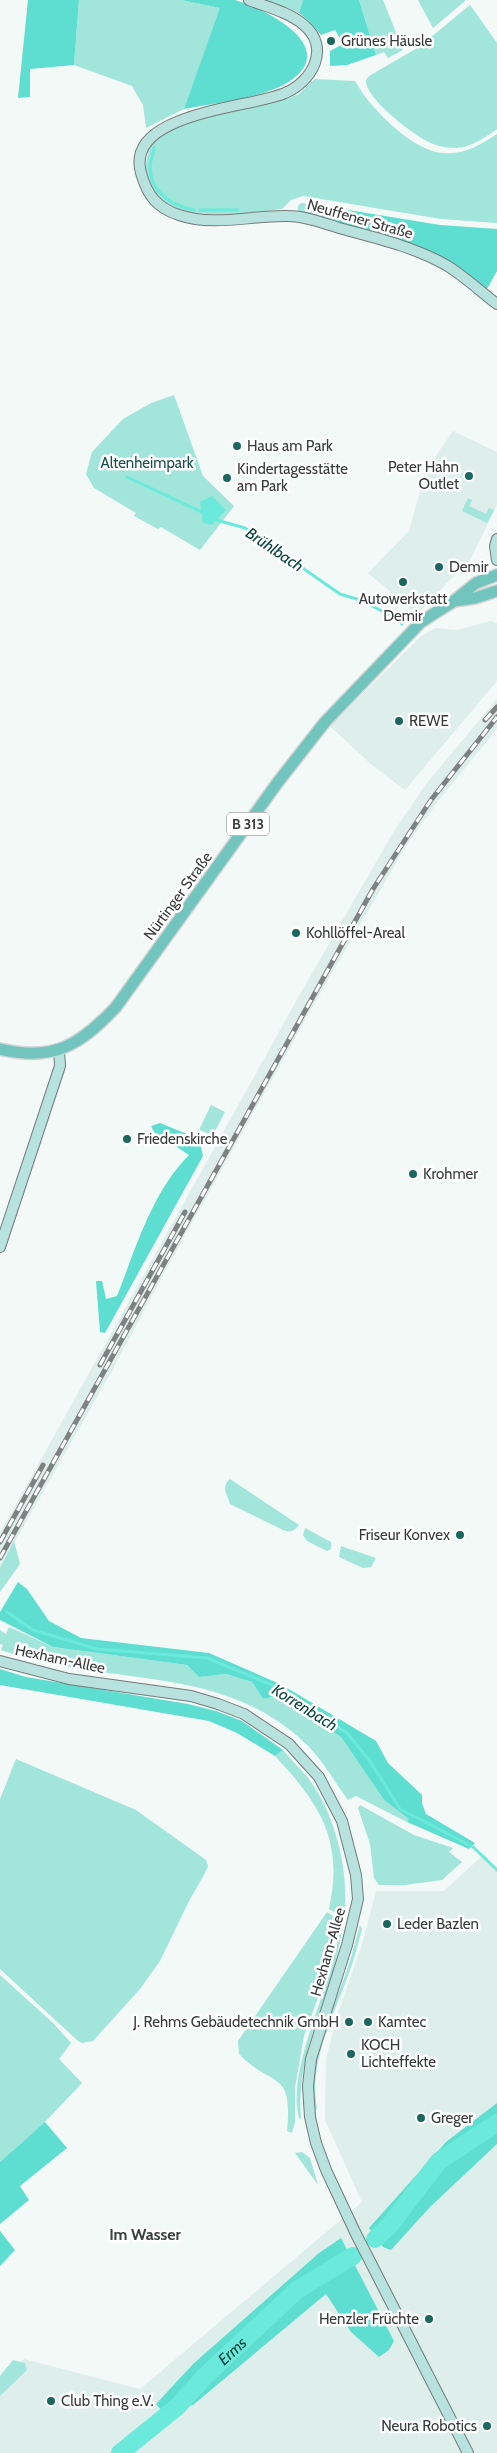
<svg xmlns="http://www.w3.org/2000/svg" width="497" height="2453" font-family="Cabin,sans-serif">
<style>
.built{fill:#deeeeb}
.green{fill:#a1e5db}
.forest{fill:#5eded0}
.water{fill:#6beadb}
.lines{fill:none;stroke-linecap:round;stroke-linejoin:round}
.stream{stroke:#6beadb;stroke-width:3}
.river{stroke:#6beadb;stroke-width:18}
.secondary-casing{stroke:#747a79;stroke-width:12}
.primary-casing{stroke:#d3d4d4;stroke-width:14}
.secondary{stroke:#b8e2de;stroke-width:10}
.primary{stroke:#71c5be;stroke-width:11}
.rail-casing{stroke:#7d8280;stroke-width:5}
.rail{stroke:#fff;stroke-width:3;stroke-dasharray:9;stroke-linecap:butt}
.poi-dot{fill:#1b665e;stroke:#fff;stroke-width:2}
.labels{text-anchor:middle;stroke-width:5;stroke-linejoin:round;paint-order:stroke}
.shield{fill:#fff;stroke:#747675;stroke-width:1}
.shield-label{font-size:14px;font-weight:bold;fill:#383b3a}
.poi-label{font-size:15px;fill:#383b3a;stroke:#fff;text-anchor:start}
.street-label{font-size:15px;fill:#383b3a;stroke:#fff}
.park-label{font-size:15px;fill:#174f49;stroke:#fff}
.water-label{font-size:16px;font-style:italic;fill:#09453f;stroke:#fff}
.neighbourhood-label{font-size:16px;font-weight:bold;fill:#3a403f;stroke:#fff}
</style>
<rect width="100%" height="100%" fill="#f2f9f7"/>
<g class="built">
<path d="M 453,431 L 497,452 L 497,505 L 471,558 L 417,614 L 368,573 L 409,531 L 426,470 Z"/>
<path d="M 490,621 L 497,623 L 497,681 L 405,790 L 372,765 L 330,726 L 420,637 L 435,628 L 457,630 Z"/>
<path d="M 497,699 L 497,729 L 439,800 L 406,846 L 315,1002 L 165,1271 L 113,1369 L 0,1568 L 0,1533 L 299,996 L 394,831 L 426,784 Z"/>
<path d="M 484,1854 L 497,1868 L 497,2453 L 0,2453 L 0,2389 L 24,2359 L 140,2389 L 362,2202 L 325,2120 L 326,2059 L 337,2016 L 363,1941 L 376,1891 L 444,1891 Z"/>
</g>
<g class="green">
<path d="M 79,0 L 181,0 L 221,8 L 184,109 L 146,128 L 143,105 L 132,86 L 74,65 Z"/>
<path d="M 266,0 L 303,0 L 299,13 Z"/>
<path d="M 359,0 L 383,0 L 403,50 L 388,58 L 384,52 L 376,55 Z"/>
<path d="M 418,0 L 465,0 L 465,1 L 433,28 Z"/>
<path d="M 470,5 L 497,43 L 497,129 C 486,137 470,148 456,148 C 445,148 432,145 423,139 C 408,130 365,98 366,80 L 369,76 L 419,47 Z"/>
<path d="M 315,79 L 355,81 C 369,107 412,151 443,153 C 464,155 480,145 497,134 L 497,223 L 441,219 L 303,196 L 291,200 L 282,209 C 242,213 149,230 146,170 C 145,152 153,140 169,131 C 194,114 258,107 289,98 L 299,94 Z"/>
<path d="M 301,203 L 330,207 L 320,216 L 298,211 L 298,206 Z"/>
<path d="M 174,395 L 203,476 L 234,506 L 200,550 L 161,527 L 158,529 L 134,516 L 136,513 L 94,488 L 86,474 L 92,452 L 123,419 L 151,403 Z"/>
<path d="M 468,498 L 472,500 L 469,506 L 486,514 L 489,508 L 494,510 L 487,523 L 462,511 Z"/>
<path d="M 211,1105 L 225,1112 L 213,1135 L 199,1130 Z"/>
<path d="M 230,1479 L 299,1525 C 294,1531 291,1533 283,1530 L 230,1504 C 228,1495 220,1487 230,1479 Z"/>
<path d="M 305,1528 L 331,1542 L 331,1549 L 327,1551 L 307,1541 L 303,1535 Z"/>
<path d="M 14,1541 L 20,1564 L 0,1592 L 0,1568 Z"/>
<path d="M 341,1546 L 376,1558 L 371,1567 L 363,1568 L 339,1557 Z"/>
<path d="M 9,1627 L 53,1647 L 187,1665 L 199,1677 L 226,1674 L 252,1682 L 263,1699 L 277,1696 L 341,1737 L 384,1800 L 409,1819 L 407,1822 L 356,1796 L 348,1800 C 334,1781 322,1759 305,1743 C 219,1661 104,1688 1,1650 L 3,1645 L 0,1644 L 0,1630 L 6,1634 Z"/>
<path d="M 283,1750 C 291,1760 301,1769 309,1779 C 336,1815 350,1874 344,1918 L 329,1909 C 344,1841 320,1804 275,1756 Z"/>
<path d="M 16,1759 L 136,1810 L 206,1860 L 208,1866 L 205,1873 L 189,1901 L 160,1961 L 140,1989 L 93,2041 L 82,2043 L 78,2041 L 0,1969 L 0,1799 Z"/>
<path d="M 360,1805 L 414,1835 L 453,1848 L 449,1852 L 462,1862 L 442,1880 L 405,1885 L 379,1885 L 374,1878 L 370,1844 L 358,1808 Z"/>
<path d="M 327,1912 L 337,1919 L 338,1922 L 328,1970 L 304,2036 L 295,2088 L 295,2122 L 292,2133 L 287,2131 C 293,2068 273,2089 239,2054 L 238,2041 Z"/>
<path d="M 344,1922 C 340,1940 337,1960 331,1978 C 315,2027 297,2065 301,2119 L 299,2118 C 288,2079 318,2011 330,1972 C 335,1956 337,1940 341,1923 Z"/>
<path d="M 360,1925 L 362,1929 C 358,1943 355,1957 350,1970 C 335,2014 308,2060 317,2108 L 315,2111 C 307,2060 331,2016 347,1970 C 352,1955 356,1940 360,1925 Z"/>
<path d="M 0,1975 L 53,2023 L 71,2043 L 59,2059 L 82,2083 L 45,2122 L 0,2162 Z"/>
<path d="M 302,2152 L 310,2158 L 318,2185 L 295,2153 Z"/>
<path d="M 13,2360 L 25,2363 L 27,2370 L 0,2396 L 0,2376 Z"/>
</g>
<g class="forest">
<path d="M 28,0 L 79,0 L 74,65 L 30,69 L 30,97 L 18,98 Z"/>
<path d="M 181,0 C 197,0 219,0 235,0 C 263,8 337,44 294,78 C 272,97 214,103 184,109 L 220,8 Z"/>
<path d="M 303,0 L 359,0 L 376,55 L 347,65 L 330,66 L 330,51 L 343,44 L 335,30 L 321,35 L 309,21 L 299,13 Z"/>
<path d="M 330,207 L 440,225 L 497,229 L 497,271 L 487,289 L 449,262 L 413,246 L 320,216 Z"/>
<path d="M 160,1123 L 199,1139 L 203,1156 L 105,1333 L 100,1332 L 96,1281 L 102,1281 L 106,1299 L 117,1296 C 136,1248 152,1192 189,1155 L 154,1132 L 151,1126 Z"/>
<path d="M 18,1582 L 27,1589 L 49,1621 L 81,1638 L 209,1653 L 282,1685 L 376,1741 L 388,1763 L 422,1795 L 422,1803 L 426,1814 L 475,1843 L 469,1849 L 407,1822 L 409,1819 L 384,1800 L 341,1737 L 277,1696 L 263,1699 L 252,1682 L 226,1674 L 199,1677 L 187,1665 L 53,1647 L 0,1620 L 0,1612 Z"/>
<path d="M 0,1669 L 26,1677 L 188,1704 L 216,1711 L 242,1721 L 283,1750 L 275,1756 L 237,1733 L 209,1721 L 0,1685 Z"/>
<path d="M 497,2103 L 497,2144 L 430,2207 L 391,2250 L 383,2247 L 369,2228 L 446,2142 Z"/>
<path d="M 45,2122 L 67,2148 L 20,2186 L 29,2200 L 0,2224 L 0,2162 Z"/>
<path d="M 0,2231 L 15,2250 L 0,2266 Z"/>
<path d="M 341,2238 L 394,2341 L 389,2350 L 379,2357 L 351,2332 L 326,2294 L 193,2405 L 162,2411 L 156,2404 L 193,2364 L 319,2253 Z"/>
</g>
<path class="water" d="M 212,496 L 226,510 L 212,525 L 203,523 L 200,502 Z"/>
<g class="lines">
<g class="stream">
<path d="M 154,147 C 154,154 150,160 150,166 C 150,192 172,206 194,210"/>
<path d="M 200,210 L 238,210"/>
<path d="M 127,477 L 206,514"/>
<path d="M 213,519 L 245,528 L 340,594 L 360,600 L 392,616"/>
<path d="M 397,619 L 402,624"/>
<path d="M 7,1612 L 33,1630 L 97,1649 L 207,1658 L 286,1691 L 347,1733 L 370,1761 L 400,1809 L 473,1847 L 497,1870"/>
</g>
<g class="river">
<path d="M 375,2239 L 389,2226 L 439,2161 L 497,2123"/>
<path id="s1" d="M 120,2453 L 177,2407 L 205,2376 L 297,2290 L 353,2256"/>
</g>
<defs>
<g id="secondary">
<path d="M 249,0 C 267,7 289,12 304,25 C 331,48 312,82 285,93 C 252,108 124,112 141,173 C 147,195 157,208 179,215 C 214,227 252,215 288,216 C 305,216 323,223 339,228 C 376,238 412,246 446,265 C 464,276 480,291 497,304"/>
<path d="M 497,539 L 495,546 L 497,560"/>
<path d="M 0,1247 L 60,1066 L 59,1050"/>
<path d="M 0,1661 L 69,1679 L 191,1696 L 218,1704 L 244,1714 L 289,1744 L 319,1777 L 342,1821 L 356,1875 L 358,1899 L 347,1945 L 311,2059 L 308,2086 L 310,2117 L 316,2143 L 326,2170 L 355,2232 L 468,2453"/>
</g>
<g id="primary">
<path d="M 454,601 L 475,598 L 497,591"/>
<path d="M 0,1049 C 54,1062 80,1045 116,1007 L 278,782 L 325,722 L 421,622 L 454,601 L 476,583 L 497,575"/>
</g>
</defs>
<use href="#secondary" class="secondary-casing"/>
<use href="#primary" class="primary-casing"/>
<use href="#secondary" class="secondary"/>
<use href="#primary" class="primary"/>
<defs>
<g id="rail">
<path d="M 485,720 L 497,707"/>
<path d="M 100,1365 L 185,1212"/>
<path d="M 0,1542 L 43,1465"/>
<path d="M 0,1558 L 373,889 L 431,800 L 497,717"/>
</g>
</defs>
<use href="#rail" class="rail-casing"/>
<use href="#rail" class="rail"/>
</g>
<g class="poi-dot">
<circle cx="331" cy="41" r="5"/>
<circle cx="237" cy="446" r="5"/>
<circle cx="469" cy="476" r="5"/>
<circle cx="227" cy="478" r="5"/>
<circle cx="439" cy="567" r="5"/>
<circle cx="403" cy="582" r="5"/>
<circle cx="399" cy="721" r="5"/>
<circle cx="296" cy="933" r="5"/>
<circle cx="127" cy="1139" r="5"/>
<circle cx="413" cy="1174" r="5"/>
<circle cx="460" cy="1535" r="5"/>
<circle cx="387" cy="1924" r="5"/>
<circle cx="349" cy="2022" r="5"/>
<circle cx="368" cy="2022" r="5"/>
<circle cx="351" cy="2054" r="5"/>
<circle cx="421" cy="2118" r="5"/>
<circle cx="429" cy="2319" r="5"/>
<circle cx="51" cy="2401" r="5"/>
<circle cx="487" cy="2426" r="5"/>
</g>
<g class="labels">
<rect class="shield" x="227" y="812.5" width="42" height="23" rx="4"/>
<g class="shield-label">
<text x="248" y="829">B 313</text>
</g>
<g class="poi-label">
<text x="341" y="46">Grünes Häusle</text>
<text x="247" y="451">Haus am Park</text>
<text x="459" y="472" text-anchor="end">Peter Hahn<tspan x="459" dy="17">Outlet</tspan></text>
<text x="237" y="474">Kindertagesstätte<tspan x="237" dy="17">am Park</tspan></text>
<text x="449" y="572">Demir</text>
<text x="403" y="604" text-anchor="middle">Autowerkstatt<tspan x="403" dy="17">Demir</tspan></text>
<text x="409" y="726">REWE</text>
<text x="306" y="938">Kohllöffel-Areal</text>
<text x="137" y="1144">Friedenskirche</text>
<text x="423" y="1179">Krohmer</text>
<text x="450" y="1540" text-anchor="end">Friseur Konvex</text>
<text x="397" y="1929">Leder Bazlen</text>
<text x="339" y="2027" text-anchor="end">J. Rehms Gebäudetechnik GmbH</text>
<text x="378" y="2027">Kamtec</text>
<text x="361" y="2050">KOCH<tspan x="361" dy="17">Lichteffekte</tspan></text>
<text x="431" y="2123">Greger</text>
<text x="419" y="2324" text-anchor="end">Henzler Früchte</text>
<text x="61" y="2406">Club Thing e.V.</text>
<text x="477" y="2431" text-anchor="end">Neura Robotics</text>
</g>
<g class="street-label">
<text transform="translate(360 219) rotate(16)" y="5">Neuffener Straße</text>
<text transform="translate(178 896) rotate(-54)" y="5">Nürtinger Straße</text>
<text transform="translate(60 1659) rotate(12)" y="5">Hexham-Allee</text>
<text transform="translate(328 1952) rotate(-74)" y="5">Hexham-Allee</text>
</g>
<g class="park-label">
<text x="147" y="468">Altenheimpark</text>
</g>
<g class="water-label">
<text transform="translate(275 549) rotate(34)" y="6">Brühlbach</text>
<text transform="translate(305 1707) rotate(32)" y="6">Korrenbach</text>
<text dy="6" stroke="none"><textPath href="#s1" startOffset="152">Erms</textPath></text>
</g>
<g class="neighbourhood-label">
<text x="145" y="2240">Im Wasser</text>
</g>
</g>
</svg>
